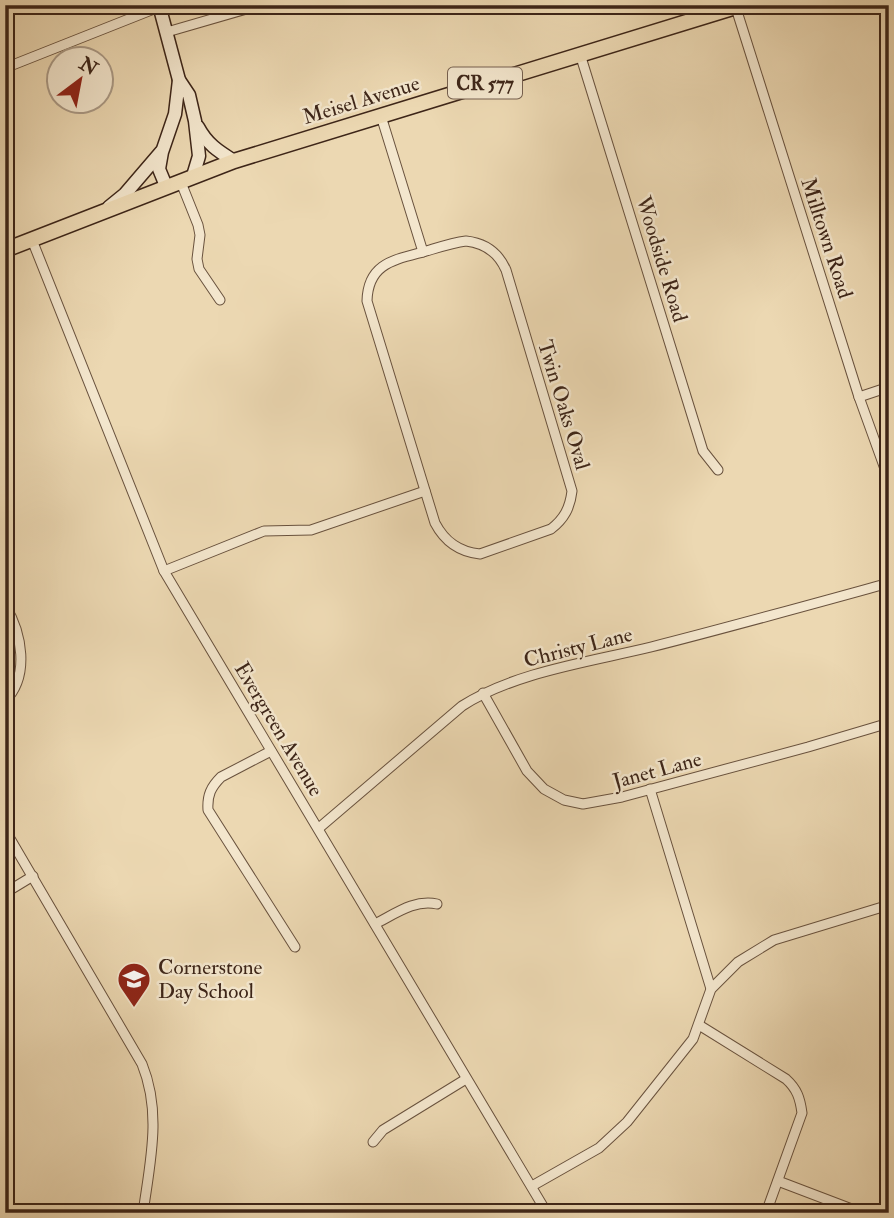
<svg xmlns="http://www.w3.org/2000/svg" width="894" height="1218" font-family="'IM FELL Double Pica',serif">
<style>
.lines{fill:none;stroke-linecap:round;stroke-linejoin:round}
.street-casing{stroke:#69523e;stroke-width:11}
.secondary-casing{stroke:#3d2518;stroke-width:15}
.primary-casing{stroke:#3d2518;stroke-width:17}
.street{stroke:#f3e6cd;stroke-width:9}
.secondary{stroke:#f3e6cd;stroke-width:12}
.primary{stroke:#ecd8b2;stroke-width:14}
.labels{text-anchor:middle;stroke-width:5;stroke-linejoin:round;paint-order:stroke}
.shield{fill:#f3e6cd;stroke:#745f4e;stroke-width:2}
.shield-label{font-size:19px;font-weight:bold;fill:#3d2518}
.street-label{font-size:21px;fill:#3d2518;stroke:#f3e6cd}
.poi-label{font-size:21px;fill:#3d2518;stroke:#f3e6cd;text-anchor:start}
</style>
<rect width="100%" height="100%" fill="#ecd8b2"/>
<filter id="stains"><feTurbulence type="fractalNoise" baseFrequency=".00286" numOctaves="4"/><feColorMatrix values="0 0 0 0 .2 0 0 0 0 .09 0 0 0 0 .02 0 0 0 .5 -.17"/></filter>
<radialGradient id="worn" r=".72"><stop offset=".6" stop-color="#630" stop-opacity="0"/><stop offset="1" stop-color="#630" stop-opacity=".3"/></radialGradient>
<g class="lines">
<defs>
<g id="street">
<path d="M 735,5 L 859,397 L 889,480"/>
<path d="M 167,32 L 260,5"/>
<path d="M 580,54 L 703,451 L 718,470"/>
<path d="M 5,68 L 159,7"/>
<path d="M 381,116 L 423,252"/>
<path d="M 180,180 L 198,225 L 200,235 L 197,259 L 199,269 L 220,300"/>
<path d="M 32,240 L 164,571 L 547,1213"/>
<path d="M 466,241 C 485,243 498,252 506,270 L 572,491 C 570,508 564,519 551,529 L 480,554 C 459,552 445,542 435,523 L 367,301 C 368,264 393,260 423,252 C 437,248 451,243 466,241 Z"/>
<path d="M 859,397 L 889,387"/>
<path d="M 164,571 L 264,531 L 311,530 L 425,491"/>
<path d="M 5,605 C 22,633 30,676 5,701"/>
<path d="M 483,693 L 527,771 L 544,789 L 564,800 L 583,804 L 622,797 L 808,747 L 889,723"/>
<path d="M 271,751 L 221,777 C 211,787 207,795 208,810 L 295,947"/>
<path d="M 650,789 L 711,989"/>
<path d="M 319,828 L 462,706 C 515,672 589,662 651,647 C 730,627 809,605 889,583"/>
<path d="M 5,830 L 142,1064 C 162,1113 150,1162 143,1213"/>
<path d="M 5,893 L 33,876"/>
<path d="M 375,924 C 395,914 414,899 437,904"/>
<path d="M 699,1025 L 786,1079 C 797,1089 800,1098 802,1113 L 766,1213"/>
<path d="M 373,1142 L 383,1130 L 466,1079"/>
<path d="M 778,1181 L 862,1213"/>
<path d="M 532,1186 L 599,1148 L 627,1122 L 693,1039 L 711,989 L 738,962 L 774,940 L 889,905"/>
</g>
<g id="secondary">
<path d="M 159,5 L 179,80 L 189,95 L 195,121 L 199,156 L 193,176"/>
<path d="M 198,127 C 207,144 218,151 234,161"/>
<path d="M 166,186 L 159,169 L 162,152 L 175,114 L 179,80"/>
<path d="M 109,207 L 125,194 L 161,152"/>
</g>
<path id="primary" d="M 5,250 L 234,161 L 742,5"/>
</defs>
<use href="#street" class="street-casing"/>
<use href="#secondary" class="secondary-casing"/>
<use href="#primary" class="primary-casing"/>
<use href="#street" class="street"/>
<use href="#secondary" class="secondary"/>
<use href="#primary" class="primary"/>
</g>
<defs>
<symbol id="school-pin" viewBox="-11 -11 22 30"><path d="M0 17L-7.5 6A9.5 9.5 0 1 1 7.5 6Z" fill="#8f2418" stroke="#f3e6cd"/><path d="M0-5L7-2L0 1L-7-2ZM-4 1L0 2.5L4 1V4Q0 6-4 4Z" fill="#fff"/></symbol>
</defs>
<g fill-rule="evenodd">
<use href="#school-pin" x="115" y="960" width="38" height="52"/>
</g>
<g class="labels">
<rect class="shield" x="448" y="67.5" width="74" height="31" rx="5"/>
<g class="shield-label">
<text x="485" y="90">CR 577</text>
</g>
<g class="street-label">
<text transform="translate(361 100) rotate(-17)" y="7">Meisel Avenue</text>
<text transform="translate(827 238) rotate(72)" y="7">Milltown Road</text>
<text transform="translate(662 259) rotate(73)" y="7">Woodside Road</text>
<text transform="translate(564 405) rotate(73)" y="7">Twin Oaks Oval</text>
<text transform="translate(578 647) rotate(-14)" y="7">Christy Lane</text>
<text transform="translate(279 729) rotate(59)" y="7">Evergreen Avenue</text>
<text transform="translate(657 770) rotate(-15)" y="7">Janet Lane</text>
</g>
<g class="poi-label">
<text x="158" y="974">Cornerstone<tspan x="158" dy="24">Day School</tspan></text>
</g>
</g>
<rect width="894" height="1218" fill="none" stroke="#ecd8b2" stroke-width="28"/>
<rect x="7" y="7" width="880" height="1204" fill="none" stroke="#3d2518" stroke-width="3.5"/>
<rect x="14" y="14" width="866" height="1190" fill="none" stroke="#3d2518" stroke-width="2"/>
<g transform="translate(80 80) rotate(32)"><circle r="33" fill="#f3e6cd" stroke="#aa9985" stroke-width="2"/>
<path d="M0-5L12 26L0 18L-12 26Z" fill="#8f2418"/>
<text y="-10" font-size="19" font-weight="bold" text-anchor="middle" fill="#3d2518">N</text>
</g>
<rect width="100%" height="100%" filter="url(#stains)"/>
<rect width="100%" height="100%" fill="url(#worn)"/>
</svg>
